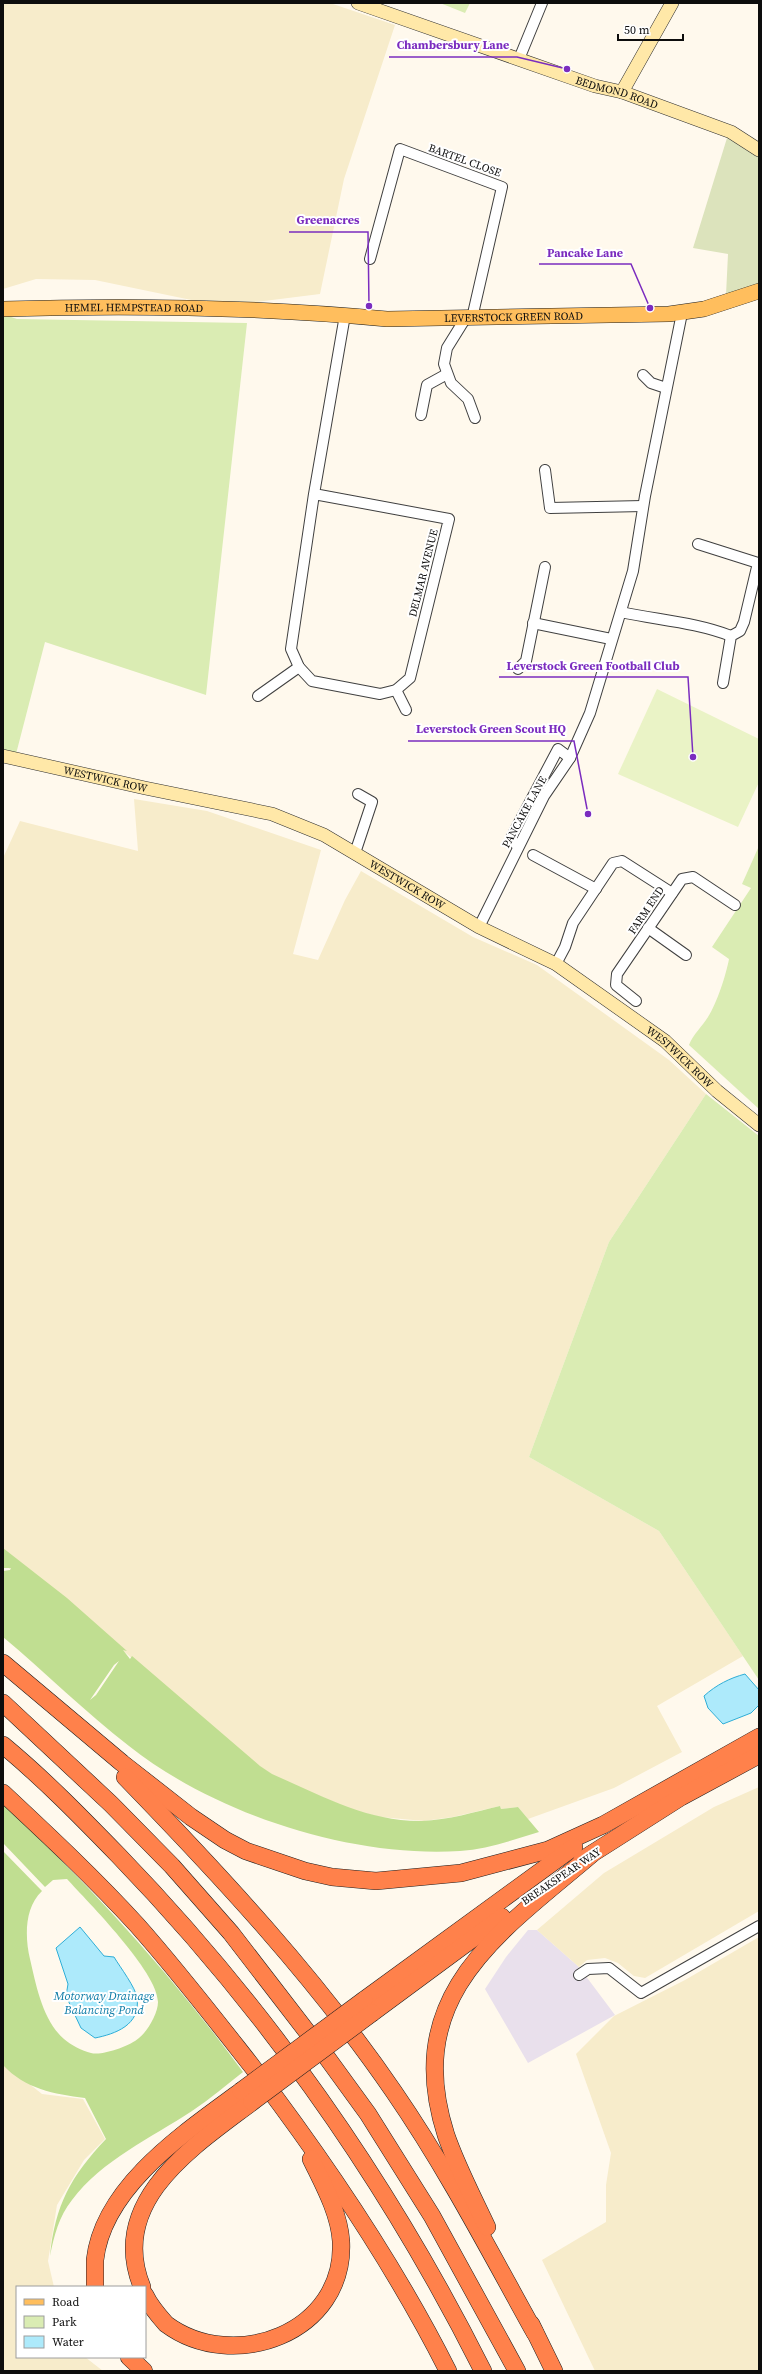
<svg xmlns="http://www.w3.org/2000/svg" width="762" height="2374" font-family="'Source Serif 4',serif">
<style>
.industrial{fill:#e9e0ec}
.farmland{fill:#f7eccb}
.green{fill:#daecb3}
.forest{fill:#c0de91;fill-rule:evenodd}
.cemetery{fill:#dce3bc}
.pitch{fill:#eaf3c6}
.water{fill:#adeafb;stroke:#2faed7}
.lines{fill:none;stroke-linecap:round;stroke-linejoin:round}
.street-casing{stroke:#404040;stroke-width:12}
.secondary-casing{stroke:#2f2f2f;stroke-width:14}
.primary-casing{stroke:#1e1e1e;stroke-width:16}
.highway-casing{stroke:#1e1e1e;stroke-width:18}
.street{stroke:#fff;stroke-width:10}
.secondary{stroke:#ffe8a8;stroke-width:13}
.primary{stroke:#ffbe5d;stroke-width:15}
.highway{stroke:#ff814b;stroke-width:17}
.highway-bridge-casing{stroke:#1e1e1e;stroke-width:18;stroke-linecap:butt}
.highway-bridge{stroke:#ff814b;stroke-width:17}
.labels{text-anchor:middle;stroke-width:4;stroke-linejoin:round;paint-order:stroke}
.street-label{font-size:11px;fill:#0d0d0d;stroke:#fff}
.water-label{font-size:12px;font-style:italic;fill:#0d7ca7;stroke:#fff}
.leader{fill:none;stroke:#7b2cbf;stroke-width:1.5}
.callout-dot{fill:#7b2cbf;stroke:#fff;stroke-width:1.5}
.callout-label{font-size:12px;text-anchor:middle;font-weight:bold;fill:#7b2cbf;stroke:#fff;stroke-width:4;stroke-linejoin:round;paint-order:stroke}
</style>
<rect width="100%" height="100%" fill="#fff9ed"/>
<path class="industrial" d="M 528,1930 L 537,1930 L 579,1967 L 615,2015 L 528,2063 L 485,1989 L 506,1957 Z"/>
<g class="farmland">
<path d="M 3,3 L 330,3 L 395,25 L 344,179 L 320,294 L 249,303 L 201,302 L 95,280 L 36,279 L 3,289 Z"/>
<path d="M 134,799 L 207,811 L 321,850 L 293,954 L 318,960 L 345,900 L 361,871 L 473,937 L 537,965 L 669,1060 L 706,1094 L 609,1242 L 529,1457 L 659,1531 L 743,1656 L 657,1706 L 682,1752 L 614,1788 L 528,1819 L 518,1807 L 501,1809 L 500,1806 L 453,1817 L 424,1821 L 380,1817 L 353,1810 L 269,1775 L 19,1562 L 10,1569 L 3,1564 L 3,858 L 20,821 L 138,851 Z"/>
<path d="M 759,1787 L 759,1911 L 645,1978 L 634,1976 L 618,1963 L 605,1958 L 587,1960 L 579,1967 L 537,1930 L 604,1873 L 714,1807 Z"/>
<path d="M 759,1937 L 759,2371 L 595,2371 L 542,2260 L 606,2222 L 606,2185 L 611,2153 L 576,2054 L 614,2016 L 685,1980 Z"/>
<path d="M 3,2063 L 42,2094 L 83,2099 L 105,2139 L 84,2160 L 57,2205 L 48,2261 L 54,2287 L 17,2287 L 17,2357 L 85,2357 L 103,2371 L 3,2371 Z"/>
</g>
<g class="green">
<path d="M 440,3 L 470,3 L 465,13 Z"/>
<path d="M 8,316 L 17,319 L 247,323 L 206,695 L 45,642 L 16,754 L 3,752 L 3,317 Z"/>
<path d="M 759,846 L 759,1109 L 689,1045 C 693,1034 702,1027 708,1017 C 717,1003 726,975 729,959 L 712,947 L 751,888 L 742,884 Z"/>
<path d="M 706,1094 L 759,1136 L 759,1680 L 659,1531 L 529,1457 L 609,1242 Z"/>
</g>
<g class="forest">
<path d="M 3,1548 L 67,1598 L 127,1651 L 123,1650 L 130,1659 L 132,1656 L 260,1766 L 272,1774 C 320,1795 368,1822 422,1821 C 448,1820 475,1812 500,1806 L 501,1809 L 518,1807 L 539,1832 C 513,1840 487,1849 460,1851 C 350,1858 215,1814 129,1746 C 85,1712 45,1672 3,1637 L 3,1571 L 10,1570 L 11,1568 L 3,1568 ZM 119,1661 L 96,1695 L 90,1700 L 114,1665 Z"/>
<path d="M 3,1804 C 91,1886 172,1975 243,2072 C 226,2085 210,2099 192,2111 C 151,2138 102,2160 72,2200 C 59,2216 54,2236 50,2256 C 55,2205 71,2176 106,2139 L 85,2098 C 54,2094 25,2089 3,2065 L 3,1851 L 42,1891 C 24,1908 25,1938 30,1959 C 36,1985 43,2021 64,2039 C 71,2045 82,2051 91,2053 C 102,2056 130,2046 139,2038 C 148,2031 158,2013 158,2002 C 158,1972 88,1902 67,1879 L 53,1880 L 45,1887 L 3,1843 Z"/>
</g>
<path class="cemetery" d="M 727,138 L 759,156 L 759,287 L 726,295 L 728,254 L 693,248 Z"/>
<path class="pitch" d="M 657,689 L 759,739 L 759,782 L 738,827 L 618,774 Z"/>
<g class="water">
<path d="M 745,1674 L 759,1690 L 759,1705 L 751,1713 L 723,1724 L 708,1708 L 704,1696 C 716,1685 730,1678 745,1674 Z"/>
<path d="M 80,1927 L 104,1956 L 114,1957 C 120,1967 136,1988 137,1998 C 141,2025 115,2034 95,2038 L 81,2028 L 66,1996 L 68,1984 L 56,1948 Z"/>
</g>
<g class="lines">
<defs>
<g id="street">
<path d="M 519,59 L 542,3"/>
<path d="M 370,259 L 400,149 L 502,187 L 472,318"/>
<path d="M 465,319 L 447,348 L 444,364 L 451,383 L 468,399 L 475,418"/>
<path d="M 643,375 L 651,383 L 666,388"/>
<path d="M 421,415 L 427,385 L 447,374"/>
<path d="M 545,470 L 550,508 L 643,506"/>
<path d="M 314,494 L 449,519 L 410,678 L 396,690 L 380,694 L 312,681 L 299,667 L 291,649 L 314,494 L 345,315"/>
<path d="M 698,544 L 758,563 L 744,622 L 740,631 L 731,636 L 723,683"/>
<path d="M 621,612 C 657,620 695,622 731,636"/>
<path d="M 533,623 L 611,639"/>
<path d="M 518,669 L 526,661 L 545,567"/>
<path d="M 396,690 L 406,710"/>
<path d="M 258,696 L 299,667"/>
<path d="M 518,847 L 511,838 L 558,749 L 570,758"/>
<path d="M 355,853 L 372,802 L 358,794"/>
<path d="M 533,855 L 596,889"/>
<path d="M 479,927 L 544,796 L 570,758 L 590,713 L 633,571 L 645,496 L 682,313"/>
<path d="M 648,928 L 686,955"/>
<path d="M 556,964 L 565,947 L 573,923 L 613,863 L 622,861 L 672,893"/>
<path d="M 636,1001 L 616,985 L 617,974 L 682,879 L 693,877 L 735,905"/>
<path d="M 579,1975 L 588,1969 L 609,1968 L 641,1993 L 759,1926"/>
</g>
<g id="secondary">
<path id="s1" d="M 358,3 L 595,86 L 622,92 L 731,132 L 759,150"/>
<path d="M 622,92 L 672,3"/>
<path id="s2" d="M 3,756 L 145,788 L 272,814 L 324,835 L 479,927 L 556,964 L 665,1041 L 717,1091 L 759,1125"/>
</g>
<g id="primary">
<path id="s3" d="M 3,309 C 131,305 260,307 387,319 L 669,314 L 704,309 L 759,291"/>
</g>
<g id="highway">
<path d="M 3,1663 L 122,1763 L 191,1817 L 225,1840 L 246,1851 L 305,1871 L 332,1877 L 376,1881 L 461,1873 L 548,1850 L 603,1825 L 759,1737"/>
<path d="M 3,1703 L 111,1804 L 172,1866 L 231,1933 L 328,2059 L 368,2114 L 432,2216 L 517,2371"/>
<path d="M 3,1745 C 44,1779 81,1817 118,1855 C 265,2007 388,2182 483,2371"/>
<path d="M 125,1777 C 221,1876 316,1978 394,2092 C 447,2169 490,2252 535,2333"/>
<path d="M 3,1793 C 49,1836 95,1879 137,1925 C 177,1970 214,2018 251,2065 C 325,2162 393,2262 448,2371"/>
<path d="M 582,1860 L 681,1797 L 759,1755"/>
<path d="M 364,2000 L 574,1847"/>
<path d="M 372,2013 L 502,1917"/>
<path d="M 487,2227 C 473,2197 457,2167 446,2135 C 401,1995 499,1933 592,1854"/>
<path d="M 95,2287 C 95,2278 95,2268 95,2260 C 103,2186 187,2131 241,2091"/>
<path d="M 142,2287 C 107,2201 194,2146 252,2102"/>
<path d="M 145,2295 C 150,2306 158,2315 166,2324 C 233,2374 346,2333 341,2241 C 339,2212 323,2184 311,2159"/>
<path d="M 531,2324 L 554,2371"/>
<path d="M 129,2357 L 144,2371"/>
</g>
</defs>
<use href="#street" class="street-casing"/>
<use href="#secondary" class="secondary-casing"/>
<use href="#primary" class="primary-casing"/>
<use href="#highway" class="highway-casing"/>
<use href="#street" class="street"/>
<use href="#secondary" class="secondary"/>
<use href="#primary" class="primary"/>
<use href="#highway" class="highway"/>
<defs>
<g id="highway-bridge">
<path d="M 241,2091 L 364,2000"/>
<path d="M 252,2102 L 372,2013"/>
</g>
</defs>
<use href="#highway-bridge" class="highway-bridge-casing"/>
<use href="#highway-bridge" class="highway-bridge"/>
</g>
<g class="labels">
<g class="street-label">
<text dy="4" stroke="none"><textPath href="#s1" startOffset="274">BEDMOND ROAD</textPath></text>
<text transform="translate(465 160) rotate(20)" y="4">BARTEL CLOSE</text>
<text dy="4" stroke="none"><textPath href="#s3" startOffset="131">HEMEL HEMPSTEAD ROAD</textPath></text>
<text dy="4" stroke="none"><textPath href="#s3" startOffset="511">LEVERSTOCK GREEN ROAD</textPath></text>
<text transform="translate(423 573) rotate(-76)" y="4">DELMAR AVENUE</text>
<text dy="4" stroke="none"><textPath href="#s2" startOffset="105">WESTWICK ROW</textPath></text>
<text transform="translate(524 812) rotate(-61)" y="4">PANCAKE LANE</text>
<text dy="4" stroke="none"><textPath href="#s2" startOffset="428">WESTWICK ROW</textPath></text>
<text transform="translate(646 910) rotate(-56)" y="4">FARM END</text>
<text dy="4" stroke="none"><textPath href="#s2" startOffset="752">WESTWICK ROW</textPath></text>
<text transform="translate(561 1876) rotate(-34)" y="4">BREAKSPEAR WAY</text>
</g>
<g class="water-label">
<text x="104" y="2000">Motorway Drainage<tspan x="104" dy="14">Balancing Pond</tspan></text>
</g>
</g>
<path class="leader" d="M567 69L517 57H389M369 306L368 232H289M650 308L631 264H539M693 757L688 677H499M588 814L574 741H408"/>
<g class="callout-dot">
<circle cx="567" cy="69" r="4"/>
<circle cx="369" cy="306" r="4"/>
<circle cx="650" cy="308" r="4"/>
<circle cx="693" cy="757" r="4"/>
<circle cx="588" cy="814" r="4"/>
</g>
<g class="callout-label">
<text x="453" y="49">Chambersbury Lane</text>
<text x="328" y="224">Greenacres</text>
<text x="585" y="257">Pancake Lane</text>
<text x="593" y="670">Leverstock Green Football Club</text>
<text x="491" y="733">Leverstock Green Scout HQ</text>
</g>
<rect width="762" height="2374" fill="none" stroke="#0d0d0d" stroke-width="8"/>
<rect x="16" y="2286" width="130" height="72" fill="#ffffff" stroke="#9e9e9e"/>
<rect x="24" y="2299" width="20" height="6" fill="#ffbe5d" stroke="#9e9e9e"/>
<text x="52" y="2306" font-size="12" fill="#0d0d0d">Road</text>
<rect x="24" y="2316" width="20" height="12" fill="#daecb3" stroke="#9e9e9e"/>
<text x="52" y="2326" font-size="12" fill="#0d0d0d">Park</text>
<rect x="24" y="2336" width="20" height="12" fill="#adeafb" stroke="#9e9e9e"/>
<text x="52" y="2346" font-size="12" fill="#0d0d0d">Water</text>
<path d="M618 34v6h65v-6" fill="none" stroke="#0d0d0d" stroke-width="2"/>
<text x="624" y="34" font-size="12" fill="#0d0d0d" stroke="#ffffff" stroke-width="3" paint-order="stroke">50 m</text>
</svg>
